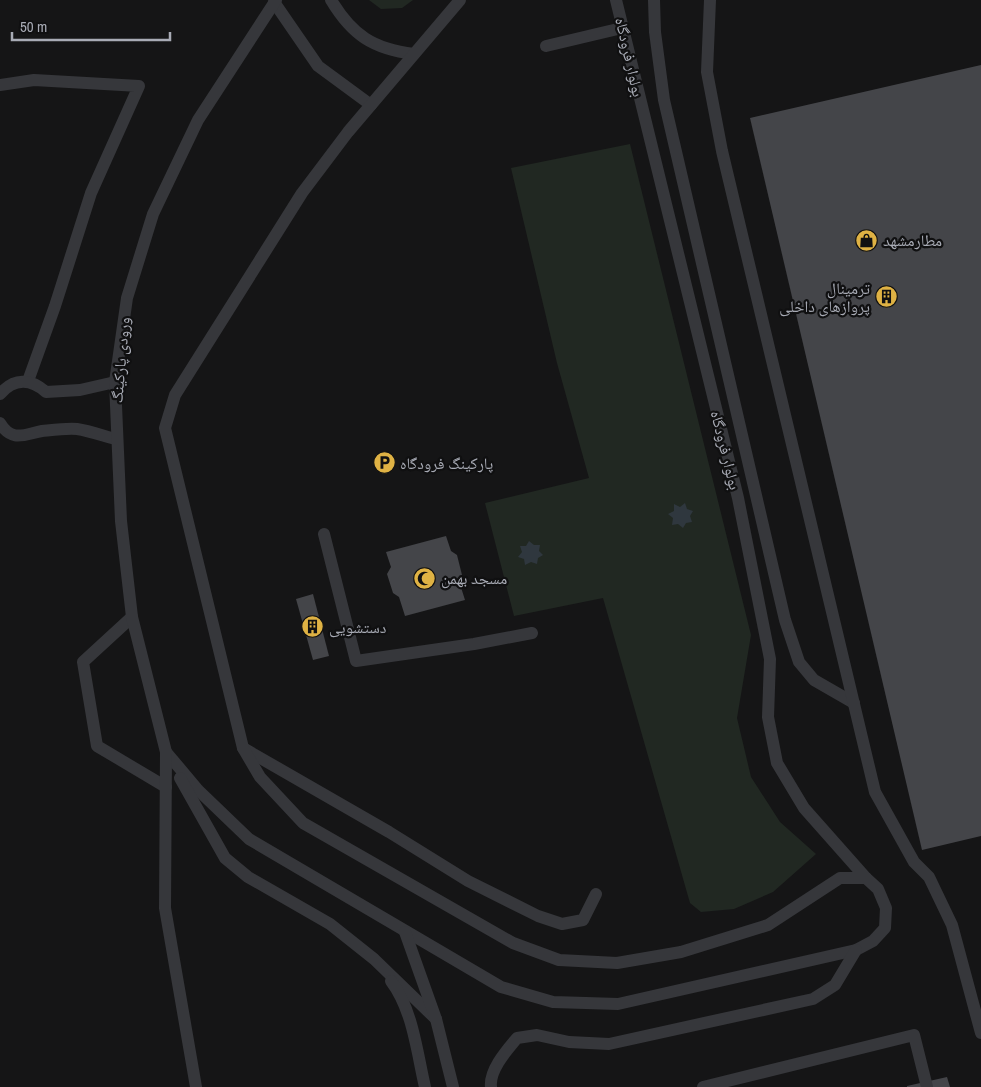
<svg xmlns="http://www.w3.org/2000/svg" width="981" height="1087" font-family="'Archivo Narrow','Noto Naskh Arabic',sans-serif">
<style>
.green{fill:#212822}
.water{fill:#2f373e}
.building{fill:#444549}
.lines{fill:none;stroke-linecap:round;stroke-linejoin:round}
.service{stroke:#36373b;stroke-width:12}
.labels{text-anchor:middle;stroke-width:4.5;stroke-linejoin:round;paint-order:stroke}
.street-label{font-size:16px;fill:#a8abb5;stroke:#101011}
.poi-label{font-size:16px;fill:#a8abb5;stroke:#101011;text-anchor:start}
</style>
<rect width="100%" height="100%" fill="#151516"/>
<g class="green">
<path d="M 369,0 L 413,0 L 402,8 L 381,9 Z"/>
<path d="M 630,144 L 751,635 L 737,718 L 751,777 L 780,822 L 816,854 L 773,892 L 734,909 L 701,912 L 690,903 L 603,598 L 514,616 L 485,503 L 589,478 L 557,363 L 511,168 Z"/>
</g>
<g class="water">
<path d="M 685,503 L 687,509 L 693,511 L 690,516 L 692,522 L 686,523 L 683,528 L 678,524 L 672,525 L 673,518 L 668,514 L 674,511 L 674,504 L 680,507 Z"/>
<path d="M 529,541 L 534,545 L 540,545 L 539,551 L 543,555 L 538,558 L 537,564 L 531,562 L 525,565 L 524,559 L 518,557 L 522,552 L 520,546 L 526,546 Z"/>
</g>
<g class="building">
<path d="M 981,65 L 981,836 L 922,850 L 750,118 Z"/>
<path d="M 446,536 L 451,551 L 457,555 L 462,575 L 459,581 L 465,600 L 405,616 L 399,597 L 393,593 L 387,574 L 391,567 L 386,552 Z"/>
<path d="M 313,594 L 329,656 L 313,660 L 296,599 Z"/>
<path d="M 947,1077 L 950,1087 L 907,1087 L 907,1086 Z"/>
</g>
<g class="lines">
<g class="service">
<path d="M 331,0 C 352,35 373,49 414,54"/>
<path d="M 616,0 L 738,498 L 770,659 L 768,717 L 777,763 L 804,808 L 866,878"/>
<path d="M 654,0 L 655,32 L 664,100 L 785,620 L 799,662 L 814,680 L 854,703"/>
<path d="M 710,0 L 707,72 L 722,151 L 875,792 L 914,862 L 929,877 L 952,925 L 981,1033"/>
<path d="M 274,2 L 318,66 L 371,105"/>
<path d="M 546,46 L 622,28"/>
<path d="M 0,85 L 34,80 L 139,86 L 91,193 L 55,306 L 28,381"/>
<path d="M 0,394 C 14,378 30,378 46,392 L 80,390 L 115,382"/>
<path d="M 0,423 C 12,443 25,434 42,431 C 52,430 67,428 77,429 C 90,431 104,436 116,439"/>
<path d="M 324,534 L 356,661 L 474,644 L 532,633"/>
<path d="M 132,617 L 83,662 L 97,746 L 166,787"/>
<path d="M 243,748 L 389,832 L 468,881 L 538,916 L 562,924 L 583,920 L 596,894"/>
<path d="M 166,752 L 198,790 L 249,839 L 501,987 L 553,1002 L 618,1004 L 856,950 L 873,941 L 885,928 L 886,908 L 878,889 L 866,878 L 840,878 L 768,925 L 681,952 L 617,963 L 559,960 L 513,943 L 303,823 L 260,777 L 243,748 L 165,428 L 175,395 L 302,193 L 348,132 L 460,0"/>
<path d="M 180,778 L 225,858 L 248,877 L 330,924 L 374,959 L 436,1019"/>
<path d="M 405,932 L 436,1019 L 453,1087"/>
<path d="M 391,981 C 413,1010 417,1053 425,1087"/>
<path d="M 196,1087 L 165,908 L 166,752 L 132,617 L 121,521 L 115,382 L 127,298 L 153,214 L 198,120 L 276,0"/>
<path d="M 491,1087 C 489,1070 507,1050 517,1038 L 537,1035 L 569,1042 L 609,1044 L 813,999 L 835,985 L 856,950"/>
<path d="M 703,1087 L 914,1035 L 927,1087"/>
</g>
</g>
<defs>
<symbol id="shop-disc" viewBox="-11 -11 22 22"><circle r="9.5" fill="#dfb244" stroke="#101011"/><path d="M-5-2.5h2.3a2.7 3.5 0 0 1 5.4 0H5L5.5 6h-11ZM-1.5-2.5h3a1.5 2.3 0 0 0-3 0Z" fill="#111"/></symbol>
<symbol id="building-disc" viewBox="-11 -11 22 22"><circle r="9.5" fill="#dfb244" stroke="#101011"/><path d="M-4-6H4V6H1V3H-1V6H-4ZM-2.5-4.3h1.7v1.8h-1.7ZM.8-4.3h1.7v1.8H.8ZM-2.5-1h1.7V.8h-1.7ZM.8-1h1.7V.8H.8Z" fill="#111"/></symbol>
<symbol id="parking-disc" viewBox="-11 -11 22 22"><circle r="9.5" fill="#dfb244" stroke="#101011"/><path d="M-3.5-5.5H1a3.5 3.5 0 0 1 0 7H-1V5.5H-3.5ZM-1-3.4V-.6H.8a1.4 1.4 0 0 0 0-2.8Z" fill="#111"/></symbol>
<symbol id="mosque-disc" viewBox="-11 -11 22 22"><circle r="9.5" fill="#dfb244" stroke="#101011"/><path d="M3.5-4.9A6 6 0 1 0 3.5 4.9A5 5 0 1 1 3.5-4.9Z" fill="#111"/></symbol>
</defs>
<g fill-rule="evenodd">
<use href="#shop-disc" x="854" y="228" width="25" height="25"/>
<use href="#building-disc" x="874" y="284" width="25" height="25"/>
<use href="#parking-disc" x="372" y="450" width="25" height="25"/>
<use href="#mosque-disc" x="412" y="566" width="25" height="25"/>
<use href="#building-disc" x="300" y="614" width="25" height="25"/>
</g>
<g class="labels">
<g class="street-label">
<text transform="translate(630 57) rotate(77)" y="6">بولوار فرودگاه</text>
<text transform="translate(120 360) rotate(-85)" y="6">ورودی پارکینگ</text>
<text transform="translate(726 450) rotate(76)" y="6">بولوار فرودگاه</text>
</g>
<g class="poi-label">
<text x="883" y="246">مطارمشهد</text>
<text x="870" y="294" text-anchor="end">ترمینال<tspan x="870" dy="18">پروازهای داخلی</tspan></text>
<text x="400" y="469">پارکینگ فرودگاه</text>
<text x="441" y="584">مسجد بهمن</text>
<text x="329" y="633">دستشویی</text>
</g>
</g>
<path d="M12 32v8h158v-8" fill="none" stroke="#a8abb5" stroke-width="2.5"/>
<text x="20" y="32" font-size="15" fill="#a8abb5" stroke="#101011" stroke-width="4" paint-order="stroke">50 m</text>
</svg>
